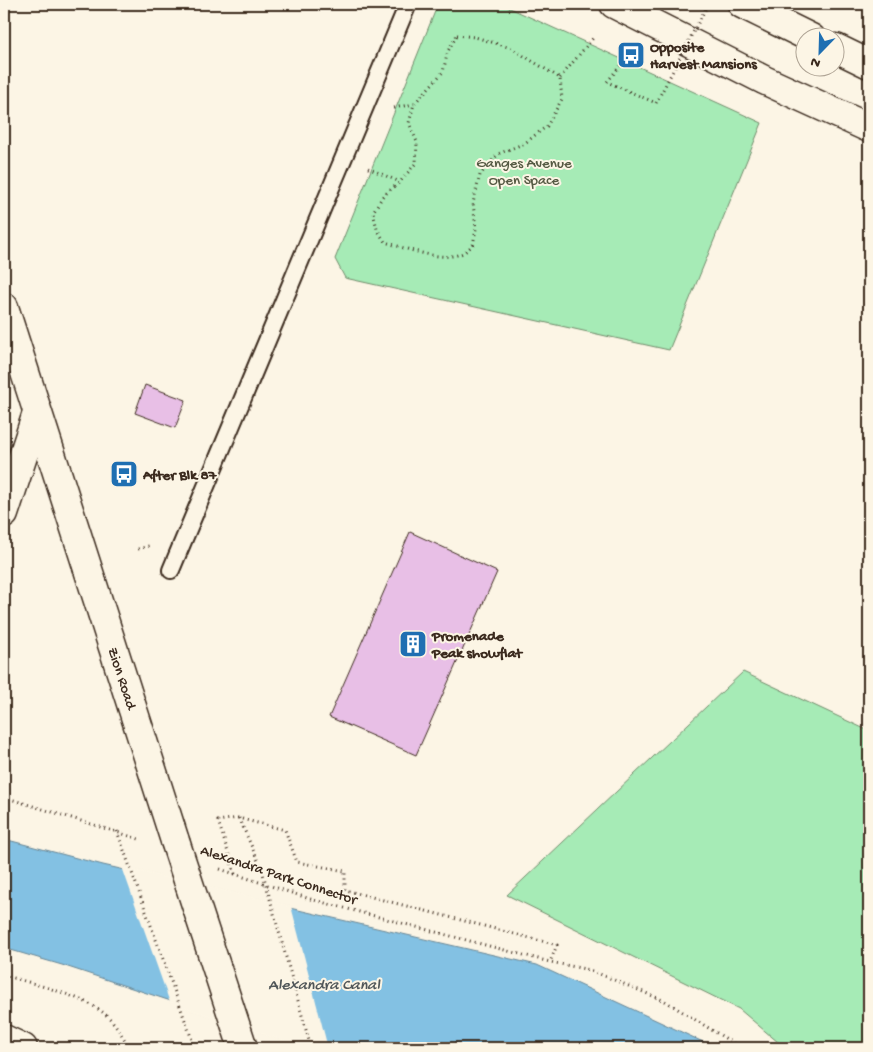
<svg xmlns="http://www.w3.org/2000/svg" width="873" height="1052" font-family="'Gochi Hand',sans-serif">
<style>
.green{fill:#a6ebb6;stroke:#708a6a}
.water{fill:#83c1e3;stroke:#668594}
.pier{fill:#fcf5e5}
.building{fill:#e8bfe6;stroke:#3b2a1e}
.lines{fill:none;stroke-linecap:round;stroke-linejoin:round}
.service-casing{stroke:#3b2a1e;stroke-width:20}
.primary-casing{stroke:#3b2a1e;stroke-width:31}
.path{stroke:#3b2a1e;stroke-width:3;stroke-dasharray:1 4;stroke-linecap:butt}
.service{stroke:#fcf5e5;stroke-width:16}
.primary{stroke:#fcf5e5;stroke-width:28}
.primary-bridge-casing{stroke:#3b2a1e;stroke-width:31;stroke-linecap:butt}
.path-bridge{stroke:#3b2a1e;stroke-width:3;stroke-dasharray:1 4;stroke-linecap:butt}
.primary-bridge{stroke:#fcf5e5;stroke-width:28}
.labels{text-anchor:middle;stroke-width:4;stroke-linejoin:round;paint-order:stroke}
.poi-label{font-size:15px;font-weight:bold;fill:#3b2a1e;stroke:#fcf5e5;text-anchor:start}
.park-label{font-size:15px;fill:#565a44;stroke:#fcf5e5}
.street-label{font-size:15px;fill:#3b2a1e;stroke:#fcf5e5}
.water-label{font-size:16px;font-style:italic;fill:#515759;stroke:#fcf5e5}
</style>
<rect width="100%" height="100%" fill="#fcf5e5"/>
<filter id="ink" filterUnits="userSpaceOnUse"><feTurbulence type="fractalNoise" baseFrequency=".02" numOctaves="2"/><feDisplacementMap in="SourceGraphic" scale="10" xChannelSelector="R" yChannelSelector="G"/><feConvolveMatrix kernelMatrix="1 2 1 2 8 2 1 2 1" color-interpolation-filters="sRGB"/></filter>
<g filter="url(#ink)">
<g class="green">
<path d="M 438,4 L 501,4 L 762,123 L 669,350 L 345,278 L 335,259 Z"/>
<path d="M 743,672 L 869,731 L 869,1048 L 785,1048 L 739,1009 L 507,895 Z"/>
</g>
<path class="water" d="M 4,839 L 103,865 L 537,965 L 716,1048 L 313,1048 L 62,965 L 4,948 Z"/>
<path class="pier" d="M 122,867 L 291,906 L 328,1048 L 306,1048 L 170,1003 Z"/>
<g class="building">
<path d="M 145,385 L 186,400 L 175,428 L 135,413 Z"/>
<path d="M 410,532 L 497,572 L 416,755 L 329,717 Z"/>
</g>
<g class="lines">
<defs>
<path id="service" d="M 171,570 L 408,4"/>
<g id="primary">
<path d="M 614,4 L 764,80 L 869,128"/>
<path d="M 742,4 L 811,38"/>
<path d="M 836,48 L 869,64"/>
<path d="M 4,307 L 175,841"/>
<path d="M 4,514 L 37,413"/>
<path d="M 4,1039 L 23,1048"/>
</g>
</defs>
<use href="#service" class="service-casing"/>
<use href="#primary" class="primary-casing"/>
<g class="path">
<path d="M 366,4 L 377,9"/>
<path d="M 457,35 L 475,37 L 511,48 L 560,78 L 562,99 L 547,126 L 525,143 L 498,154 L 480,175 L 473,203 L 476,229 L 473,245 C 469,248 465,253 460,254 C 440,262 405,248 385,242 L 377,229 L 373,212 L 383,196 L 400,182 L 416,163 L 417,142 L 409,123 L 414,104 L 443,72 L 448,51 Z"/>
<path d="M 633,50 L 607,82 L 656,103"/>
<path d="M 560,78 L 593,38"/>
<path d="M 394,108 L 414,104"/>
<path d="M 368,168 L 400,182"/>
<path d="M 138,549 L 152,545"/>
<path d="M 4,797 L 139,839"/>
<path d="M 239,818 L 262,870"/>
<path d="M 117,831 L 195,1048"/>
<path d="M 220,869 L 310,899 L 550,962 L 590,970 L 665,1001 L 741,1048"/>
<path d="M 235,874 L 218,821 L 238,818 L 285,830 L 297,862 L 345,871 L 345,890 L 557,945 L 550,962"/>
<path d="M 4,975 C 33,984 82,995 105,1014 C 116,1023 122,1036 130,1048"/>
</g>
<use href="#service" class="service"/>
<use href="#primary" class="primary"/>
<defs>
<path id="primary-bridge" d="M 175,841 L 243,1048"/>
</defs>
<use href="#primary-bridge" class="primary-bridge-casing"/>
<g class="path-bridge">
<path d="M 656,103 L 708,4"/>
<path d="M 262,870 L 311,1048"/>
</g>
<use href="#primary-bridge" class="primary-bridge"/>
</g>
</g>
<defs>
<symbol id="bus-square" viewBox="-11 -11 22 22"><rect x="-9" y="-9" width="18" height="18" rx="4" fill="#1f6fb2" stroke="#fcf5e5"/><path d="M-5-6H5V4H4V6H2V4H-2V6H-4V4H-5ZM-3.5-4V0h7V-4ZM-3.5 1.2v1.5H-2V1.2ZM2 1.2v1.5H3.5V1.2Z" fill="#fff"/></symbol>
<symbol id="building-square" viewBox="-11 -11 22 22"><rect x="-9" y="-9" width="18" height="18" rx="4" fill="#1f6fb2" stroke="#fcf5e5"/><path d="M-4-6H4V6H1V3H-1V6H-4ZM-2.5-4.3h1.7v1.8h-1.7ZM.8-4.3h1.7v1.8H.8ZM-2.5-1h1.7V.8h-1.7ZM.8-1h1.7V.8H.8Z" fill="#fff"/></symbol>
</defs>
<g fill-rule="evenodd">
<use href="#bus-square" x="615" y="39" width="32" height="32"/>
<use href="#bus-square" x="108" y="458" width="32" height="32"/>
<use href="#building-square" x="397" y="628" width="32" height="32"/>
</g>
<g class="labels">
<g class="poi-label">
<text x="650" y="51">Opposite<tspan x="650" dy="17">Harvest Mansions</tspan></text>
<text x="143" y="479">After Blk 87</text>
<text x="432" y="640">Promenade<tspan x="432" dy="17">Peak showflat</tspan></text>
</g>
<g class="park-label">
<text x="524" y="167">Ganges Avenue<tspan x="524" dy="17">Open Space</tspan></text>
</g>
<g class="street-label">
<text transform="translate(123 678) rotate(72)" y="5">Zion Road</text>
<text transform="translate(279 874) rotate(18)" y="5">Alexandra Park Connector</text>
</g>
<g class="water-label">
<text x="324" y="989">Alexandra Canal</text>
</g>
</g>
<rect width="873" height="1052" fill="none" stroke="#fcf5e5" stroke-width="20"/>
<rect x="10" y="10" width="853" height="1032" fill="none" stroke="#3b2a1e" stroke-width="2" filter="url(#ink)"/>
<g transform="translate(820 52) rotate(203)"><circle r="24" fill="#fcf5e5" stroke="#afa495"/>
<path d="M0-4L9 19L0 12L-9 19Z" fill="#1f6fb2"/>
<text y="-8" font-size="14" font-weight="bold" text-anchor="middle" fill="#3b2a1e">N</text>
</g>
</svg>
